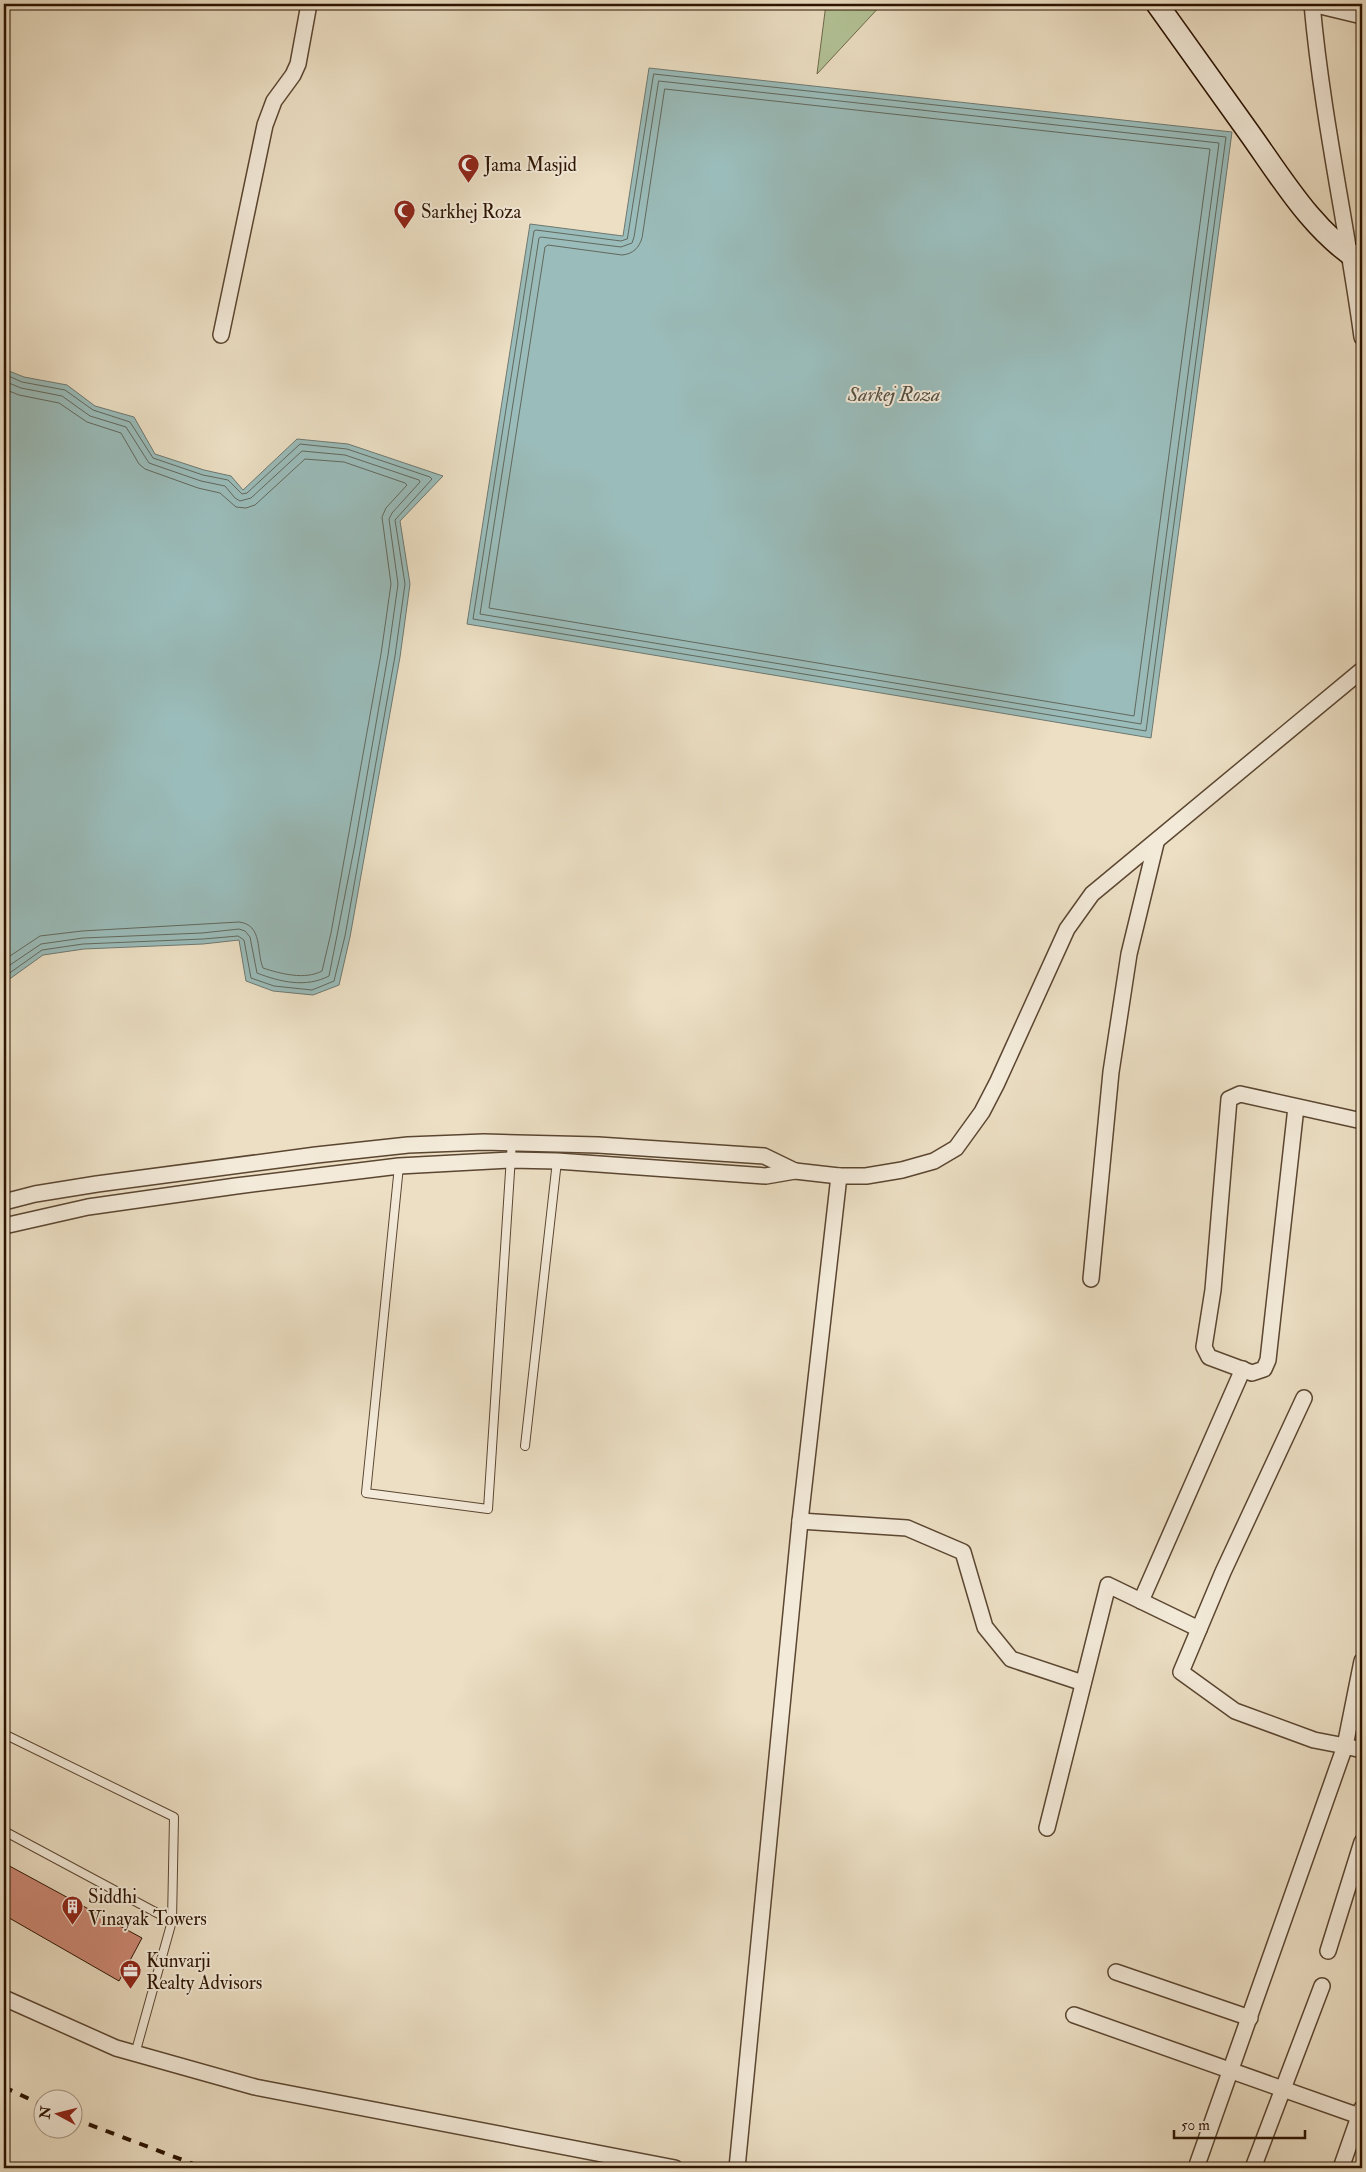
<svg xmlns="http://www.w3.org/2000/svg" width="1366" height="2172" font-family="'IM FELL Double Pica',serif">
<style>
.green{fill:#b3c397;stroke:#6f6b4c}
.water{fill:#9abcba;stroke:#6e7870}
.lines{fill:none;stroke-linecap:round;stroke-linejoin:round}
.shore{stroke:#62685d;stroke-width:1}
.building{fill:#cd8976;stroke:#2b1300}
.lane-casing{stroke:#5b4631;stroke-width:10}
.street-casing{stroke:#5b4631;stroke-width:18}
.secondary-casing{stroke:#2b1300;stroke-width:24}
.lane{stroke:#f3ead9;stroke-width:8}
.street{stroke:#f3ead9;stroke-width:15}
.secondary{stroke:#f3ead9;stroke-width:21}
.rail{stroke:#2b1300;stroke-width:4;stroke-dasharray:9 9;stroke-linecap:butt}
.labels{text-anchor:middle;stroke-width:4;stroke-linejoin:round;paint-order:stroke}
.poi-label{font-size:19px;fill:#2b1300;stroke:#f3ead9;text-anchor:start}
.water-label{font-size:20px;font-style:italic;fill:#524e41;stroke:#f3ead9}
</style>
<rect width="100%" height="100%" fill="#ecdfc4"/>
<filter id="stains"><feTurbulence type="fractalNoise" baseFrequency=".004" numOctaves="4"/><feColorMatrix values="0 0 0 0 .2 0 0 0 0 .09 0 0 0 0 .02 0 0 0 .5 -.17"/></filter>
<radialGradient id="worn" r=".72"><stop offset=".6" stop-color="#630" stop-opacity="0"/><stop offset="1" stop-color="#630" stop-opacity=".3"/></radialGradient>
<path class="green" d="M 826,4 L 882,4 L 817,74 Z"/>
<g class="water">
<path d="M 649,68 L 1232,132 L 1151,738 L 467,624 L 530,224 L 623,236 Z"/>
<path d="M 4,369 L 24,377 L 67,385 L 95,406 L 134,417 L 155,454 L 204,470 L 231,476 L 243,490 L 297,439 L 348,444 L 443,476 L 400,521 L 410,584 L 400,657 L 350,937 L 339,985 L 313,995 L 273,991 L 246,981 L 239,940 L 203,944 L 84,949 L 43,955 L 4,983 Z"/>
</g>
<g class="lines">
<g class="shore">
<path d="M 654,74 L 1226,137 L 1146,731 L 473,619 L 534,231 L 536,230 L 621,241 L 627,239 Z"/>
<path d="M 659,81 L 1219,143 L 1141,724 L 480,614 L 539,238 L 541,237 L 621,247 L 632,243 L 634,237 Z"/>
<path d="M 665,89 L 1210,149 L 1134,716 L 489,608 L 545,247 L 548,245 L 622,255 C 633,254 639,248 642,238 Z"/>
<path d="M 4,374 L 22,382 L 65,390 L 93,410 L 130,422 L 153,458 L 203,475 L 228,480 L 242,494 L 247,493 L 300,444 L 347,449 L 430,477 L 432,479 L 395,520 L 405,584 L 395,656 L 361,846 L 345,936 L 334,981 L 312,990 L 274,986 L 251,978 L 244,940 L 238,936 L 203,939 L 83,944 L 42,950 L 4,977"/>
<path d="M 4,381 L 21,388 L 62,396 L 90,416 L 126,427 L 149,463 L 201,481 L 225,486 L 235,498 L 240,501 L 251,498 L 302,451 L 345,455 L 419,480 L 420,482 L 392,513 L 389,519 L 398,584 L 388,655 L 355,844 L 329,976 C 306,988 280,982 257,973 L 250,937 L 245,931 L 239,929 L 202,933 L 83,938 L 41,944 L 4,969"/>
<path d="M 4,389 L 19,395 L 59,403 L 87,422 L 121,433 L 139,464 L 145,469 L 198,488 L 220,493 L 236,507 L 246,508 L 255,505 L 305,459 L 344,462 L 405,483 L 407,485 L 386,508 L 382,517 L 391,584 L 381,654 L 331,933 L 322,971 C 305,980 281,974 263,968 C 256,951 263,925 239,922 L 82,931 L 40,936 L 4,960"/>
</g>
</g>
<path class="building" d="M 4,1863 L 142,1938 L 119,1981 L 4,1915 Z"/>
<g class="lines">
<defs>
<g id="lane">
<path d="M 399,1166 L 366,1493 L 488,1509 L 512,1141"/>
<path d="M 525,1446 L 557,1161"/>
<path d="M 4,1734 L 174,1817 L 172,1921 L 135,2054"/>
<path d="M 4,1831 L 172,1921"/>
</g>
<g id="street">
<path d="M 1312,4 C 1322,116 1347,226 1362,337"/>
<path d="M 1312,4 L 1362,16"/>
<path d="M 221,335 L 265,125 L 274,101 L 293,75 L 298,64 L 309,4"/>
<path d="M 1296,1107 L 1268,1360 L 1264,1369 L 1252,1373 L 1209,1357 L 1204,1347 L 1213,1290 L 1229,1099 L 1240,1094 L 1362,1121"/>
<path d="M 4,1202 L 35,1194 L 97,1184 L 316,1155 L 408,1145 L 484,1142 L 598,1145 L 764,1156 L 795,1171"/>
<path d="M 4,1226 L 88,1207 L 236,1186 L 399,1166 L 511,1160 L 557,1161 L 766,1176 L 795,1171 L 839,1176 L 866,1176 L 902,1170 L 934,1161 L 956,1148 L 982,1112 L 997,1083 L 1067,929 L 1092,894 L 1362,670"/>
<path d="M 1091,1279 L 1111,1072 L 1129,954 L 1156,843"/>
<path d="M 1304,1398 L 1223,1572 L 1181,1672 L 1235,1711 L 1314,1740 L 1345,1746 L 1362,1661"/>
<path d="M 800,1521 L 907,1528 L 963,1552 L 985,1627 L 1011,1659 L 1083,1683"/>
<path d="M 1141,1601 L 1243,1369"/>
<path d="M 1047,1828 L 1108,1585 L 1199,1629"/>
<path d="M 1328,1951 L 1362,1842"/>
<path d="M 1116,1972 L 1250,2018"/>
<path d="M 4,1998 L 116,2048 L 255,2087 L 675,2168"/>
<path d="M 1074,2015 L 1359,2116"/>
<path d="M 737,2168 L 800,1521 L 839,1176"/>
<path d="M 1196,2168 L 1345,1746 L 1362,1750"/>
<path d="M 1253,2168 L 1322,1986"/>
<path d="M 1341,2168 L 1362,2108"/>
</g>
<path id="secondary" d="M 1157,4 C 1188,47 1219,91 1250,134 C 1282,179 1314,233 1362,262"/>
</defs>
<use href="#lane" class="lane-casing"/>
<use href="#street" class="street-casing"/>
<use href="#secondary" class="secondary-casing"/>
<use href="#lane" class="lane"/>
<use href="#street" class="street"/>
<use href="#secondary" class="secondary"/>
<g class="rail">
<path d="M 4,2087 L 42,2105"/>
<path d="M 72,2118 L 204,2168"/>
</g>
</g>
<defs>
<symbol id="mosque-pin" viewBox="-11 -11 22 30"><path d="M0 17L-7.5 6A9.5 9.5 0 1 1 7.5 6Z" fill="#8f2418" stroke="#f3ead9"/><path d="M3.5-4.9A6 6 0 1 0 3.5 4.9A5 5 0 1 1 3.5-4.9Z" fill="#fff"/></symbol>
<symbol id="building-pin" viewBox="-11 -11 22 30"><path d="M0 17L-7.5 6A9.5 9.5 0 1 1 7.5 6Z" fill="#8f2418" stroke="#f3ead9"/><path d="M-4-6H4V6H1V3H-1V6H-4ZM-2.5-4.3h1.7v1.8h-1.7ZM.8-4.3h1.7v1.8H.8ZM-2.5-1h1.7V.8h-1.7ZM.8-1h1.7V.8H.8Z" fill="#fff"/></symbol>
<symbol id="office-pin" viewBox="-11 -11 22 30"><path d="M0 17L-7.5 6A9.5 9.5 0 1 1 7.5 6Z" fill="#8f2418" stroke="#f3ead9"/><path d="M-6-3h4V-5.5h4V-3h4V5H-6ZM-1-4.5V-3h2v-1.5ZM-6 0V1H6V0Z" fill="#fff"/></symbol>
</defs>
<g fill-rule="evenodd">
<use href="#mosque-pin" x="456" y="152" width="25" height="34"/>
<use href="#mosque-pin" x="392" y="198" width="25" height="34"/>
<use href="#building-pin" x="60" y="1894" width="25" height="34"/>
<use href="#office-pin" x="118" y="1958" width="25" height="34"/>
</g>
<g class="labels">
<g class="poi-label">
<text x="484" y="171">Jama Masjid</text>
<text x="421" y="218">Sarkhej Roza</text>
<text x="88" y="1903">Siddhi<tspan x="88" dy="22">Vinayak Towers</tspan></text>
<text x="146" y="1967">Kunvarji<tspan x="146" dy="22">Realty Advisors</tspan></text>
</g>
<g class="water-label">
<text x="894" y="401">Sarkej Roza</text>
</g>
</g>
<rect width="1366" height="2172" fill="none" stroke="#ecdfc4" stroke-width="20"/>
<rect x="5" y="5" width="1356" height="2162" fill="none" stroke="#2b1300" stroke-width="2.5"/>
<rect x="10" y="10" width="1346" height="2152" fill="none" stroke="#2b1300"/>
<g transform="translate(58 2114) rotate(277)"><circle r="24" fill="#f3ead9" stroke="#a39482"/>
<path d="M0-4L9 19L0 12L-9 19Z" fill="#8f2418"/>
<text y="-8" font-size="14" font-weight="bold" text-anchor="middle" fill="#2b1300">N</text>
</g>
<path d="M1174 2130v8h131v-8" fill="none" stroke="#2b1300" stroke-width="2.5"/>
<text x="1181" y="2130" font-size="15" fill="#2b1300" stroke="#f3ead9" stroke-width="4" paint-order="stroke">50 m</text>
<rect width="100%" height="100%" filter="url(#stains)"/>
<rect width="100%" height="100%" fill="url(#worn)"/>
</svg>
